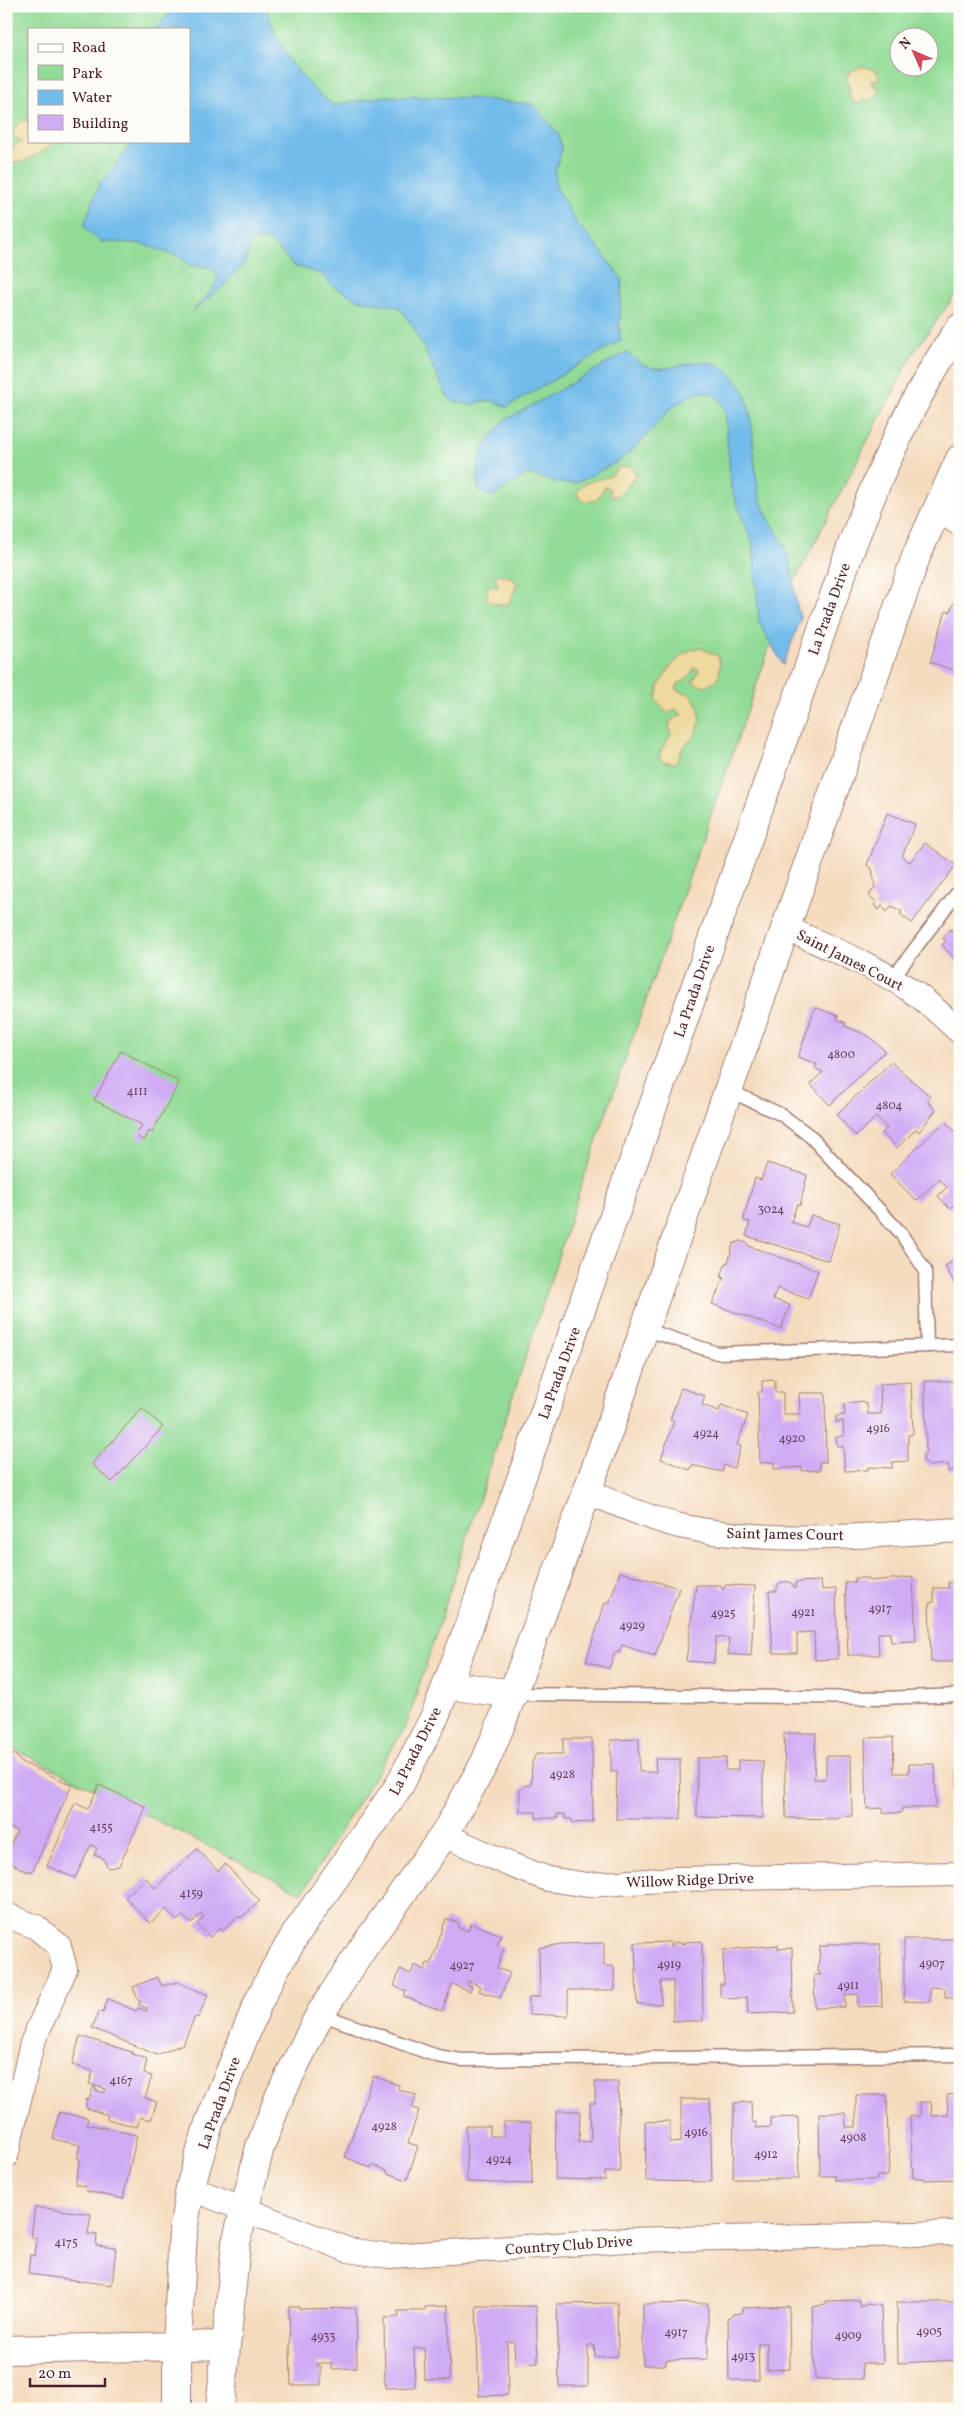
<svg xmlns="http://www.w3.org/2000/svg" width="966" height="2415" font-family="Vollkorn,serif">
<style>
.green{fill:#92db96;stroke:#6e7d60;fill-rule:evenodd}
.sand{fill:#eeda9e;stroke:#9c7c64}
.water{fill:#72bceb;stroke:#5e6e8b}
.building{fill:#cfabf4}
.lines{fill:none;stroke-linecap:round;stroke-linejoin:round}
.lane-casing{stroke:#a07d74;stroke-width:15}
.street-casing{stroke:#a07d74;stroke-width:26}
.secondary-casing{stroke:#a07d74;stroke-width:30}
.lane{stroke:#fff;stroke-width:12}
.street{stroke:#fff;stroke-width:24}
.secondary{stroke:#fff;stroke-width:28}
.labels{text-anchor:middle;stroke-width:4.5;stroke-linejoin:round;paint-order:stroke}
.number-label{font-size:12px;fill:#6b425d}
.street-label{font-size:15px;fill:#4a1f2b;stroke:#fdfcf7}
</style>
<rect width="100%" height="100%" fill="#fdfcf7"/>
<filter id="ink" filterUnits="userSpaceOnUse"><feTurbulence type="fractalNoise" baseFrequency=".02" numOctaves="2"/><feDisplacementMap in="SourceGraphic" scale="10" xChannelSelector="R" yChannelSelector="G"/><feConvolveMatrix kernelMatrix="1 2 1 2 8 2 1 2 1" color-interpolation-filters="sRGB"/></filter>
<filter id="wash" filterUnits="userSpaceOnUse"><feTurbulence type="fractalNoise" baseFrequency=".0096" numOctaves="4" result="noise"/><feDisplacementMap in="SourceGraphic" scale="20" xChannelSelector="R" yChannelSelector="G"/><feGaussianBlur stdDeviation="1.12" result="paint"/><feColorMatrix in="noise" values="0 0 0 0 0 0 0 0 0 0 0 0 0 0 0 0 0 1.4 0 .05"/><feComposite in="paint" operator="in"/></filter>
<g filter="url(#wash)">
<rect width="100%" height="100%" fill="#f5dbbe"/>
<path class="green" d="M 6,6 L 960,6 L 960,288 L 912,355 L 789,592 L 584,1177 L 406,1726 L 302,1893 L 6,1745 ZM 29,29 L 189,29 L 189,141 L 29,141 ZM 898,38 L 928,38 L 928,68 L 898,68 Z"/>
<g class="sand">
<path d="M 862,66 L 877,71 L 879,79 L 871,81 L 873,86 L 878,86 L 879,92 L 870,101 L 865,99 L 858,104 L 851,99 L 847,77 L 850,72 Z"/>
<path d="M 25,120 L 29,122 L 29,141 L 53,141 L 49,148 L 23,162 L 16,161 L 11,167 L 6,169 L 6,150 L 12,151 L 15,145 L 21,143 L 21,140 L 16,139 L 13,132 L 19,123 Z"/>
<path d="M 632,466 L 636,477 L 617,496 L 610,496 L 610,489 L 607,487 L 605,487 L 596,500 L 584,502 L 579,498 L 577,492 C 587,478 601,481 612,475 L 617,468 Z"/>
<path d="M 499,574 L 513,578 L 517,584 L 509,604 L 493,604 L 487,599 L 487,588 L 492,585 L 497,588 L 499,586 L 495,578 Z"/>
<path d="M 700,648 L 718,656 C 723,671 718,689 699,685 L 693,682 L 699,670 L 695,667 L 687,679 L 678,684 L 676,690 L 690,694 L 699,707 L 700,723 L 695,735 L 683,747 L 676,763 L 662,761 L 659,757 L 661,750 L 671,735 L 669,727 L 671,720 L 682,715 L 675,709 L 668,714 L 656,700 L 659,685 L 671,666 L 681,656 L 691,650 Z"/>
</g>
<g class="water">
<path d="M 172,6 L 266,6 C 276,45 300,81 333,105 L 385,96 L 470,98 L 533,104 L 558,134 L 562,150 L 555,170 L 556,187 L 577,224 L 591,238 L 622,279 L 619,330 L 621,340 L 507,407 L 493,401 L 482,401 L 472,405 L 454,402 L 447,396 L 413,326 L 399,307 L 359,300 L 331,285 L 322,274 L 294,266 L 272,242 L 260,239 L 251,242 L 245,263 L 223,286 L 194,310 C 205,296 214,293 218,275 L 210,267 L 190,265 L 178,256 L 138,243 L 102,242 L 92,235 L 84,225 L 100,182 L 110,173 L 133,141 L 189,141 L 189,29 L 156,29 L 169,13 Z"/>
<path d="M 627,352 C 660,389 691,349 722,367 C 732,373 745,390 747,400 C 756,433 752,469 761,502 C 767,521 783,537 788,556 C 795,577 793,599 801,619 L 783,665 L 759,622 L 753,544 L 731,489 L 725,409 L 718,397 L 711,393 L 699,392 L 689,396 L 671,408 L 638,445 L 619,461 L 576,483 L 560,483 L 527,474 L 493,496 L 480,492 C 471,467 487,440 504,421 Z"/>
</g>
<g id="blocks">
<g class="building">
<path d="M 954,602 L 960,604 L 960,672 L 930,662 L 946,611 L 950,612 Z"/>
<path d="M 887,813 L 915,824 L 902,857 L 910,862 L 925,843 L 956,865 L 912,923 L 900,914 L 902,912 L 892,906 L 887,912 L 882,906 L 879,910 L 874,905 L 877,903 L 869,895 L 875,887 L 872,869 L 867,865 Z"/>
<path d="M 960,927 L 960,965 L 942,945 L 946,941 L 943,938 L 951,929 L 954,933 Z"/>
<path d="M 815,1007 L 838,1016 L 837,1019 L 846,1023 L 845,1026 L 869,1036 L 885,1051 L 830,1105 L 810,1084 L 823,1072 L 815,1068 L 817,1064 L 798,1057 Z"/>
<path d="M 121,1051 L 179,1082 L 152,1133 L 149,1131 L 144,1141 L 136,1136 L 142,1125 L 94,1100 Z"/>
<path d="M 891,1062 L 931,1097 L 927,1101 L 936,1110 L 919,1132 L 916,1129 L 897,1148 L 882,1133 L 887,1128 L 876,1117 L 856,1136 L 836,1115 Z"/>
<path d="M 945,1121 L 960,1136 L 960,1199 L 950,1209 L 938,1196 L 947,1187 L 939,1179 L 916,1201 L 890,1174 Z"/>
<path d="M 767,1163 L 807,1175 L 800,1206 L 797,1204 L 791,1222 L 807,1227 L 811,1215 L 840,1224 L 829,1261 L 746,1236 L 750,1222 L 744,1221 L 745,1213 L 755,1178 L 761,1180 Z"/>
<path d="M 740,1241 L 747,1243 L 749,1246 L 818,1271 L 808,1299 L 777,1288 L 773,1299 L 790,1305 L 781,1329 L 712,1304 L 724,1278 L 721,1277 L 726,1262 L 728,1263 L 733,1244 Z"/>
<path d="M 960,1257 L 960,1282 L 955,1284 L 945,1266 Z"/>
<path d="M 775,1380 L 775,1392 L 783,1392 L 783,1414 L 800,1414 L 799,1393 L 825,1393 L 826,1462 L 819,1462 L 820,1470 L 802,1471 L 802,1467 L 774,1469 L 774,1462 L 760,1463 L 758,1392 L 762,1392 L 762,1381 Z"/>
<path d="M 925,1381 L 955,1381 L 955,1412 L 960,1412 L 960,1470 L 948,1471 L 948,1464 L 929,1466 L 923,1461 L 923,1455 L 926,1452 Z"/>
<path d="M 911,1382 L 913,1434 L 908,1435 L 908,1461 L 892,1462 L 892,1468 L 868,1467 L 868,1470 L 845,1471 L 843,1446 L 837,1446 L 836,1437 L 844,1436 L 843,1421 L 836,1422 L 836,1416 L 845,1415 L 844,1404 L 862,1401 L 867,1404 L 868,1414 L 881,1414 L 880,1384 Z"/>
<path d="M 681,1388 L 705,1396 L 702,1405 L 719,1411 L 721,1405 L 748,1415 L 737,1445 L 741,1446 L 734,1468 L 724,1465 L 722,1472 L 692,1465 L 690,1470 L 661,1459 L 674,1421 L 670,1420 Z"/>
<path d="M 142,1408 L 163,1427 L 112,1482 L 92,1464 Z"/>
<path d="M 620,1572 L 679,1588 L 655,1656 L 622,1645 L 619,1653 L 615,1652 L 609,1669 L 586,1661 L 605,1603 L 609,1604 Z"/>
<path d="M 913,1577 L 916,1641 L 891,1642 L 890,1633 L 878,1633 L 879,1655 L 848,1655 L 845,1582 L 855,1582 L 855,1578 L 869,1578 L 869,1581 Z"/>
<path d="M 957,1579 L 960,1579 L 959,1662 L 931,1662 L 929,1603 L 934,1602 L 934,1588 L 949,1588 L 948,1582 L 957,1582 Z"/>
<path d="M 821,1581 L 822,1590 L 836,1589 L 838,1659 L 815,1660 L 814,1632 L 797,1633 L 797,1653 L 773,1653 L 769,1591 L 777,1591 L 777,1586 L 782,1582 L 790,1582 L 795,1589 L 796,1582 Z"/>
<path d="M 696,1585 L 721,1585 L 721,1588 L 724,1589 L 725,1585 L 755,1586 L 751,1656 L 728,1654 L 729,1638 L 716,1637 L 714,1663 L 686,1661 Z"/>
<path d="M 784,1733 L 816,1733 L 814,1779 L 826,1779 L 826,1756 L 851,1756 L 852,1816 L 838,1817 L 838,1819 L 786,1818 Z"/>
<rect x="957" y="1735" width="3" height="54"/>
<path d="M 893,1737 L 894,1773 L 909,1773 L 909,1764 L 935,1764 L 936,1808 L 902,1808 L 901,1813 L 883,1813 L 883,1808 L 867,1809 L 865,1738 Z"/>
<path d="M 563,1739 L 592,1739 L 593,1822 L 572,1823 L 572,1819 L 565,1819 L 565,1814 L 557,1814 L 557,1818 L 536,1818 L 536,1812 L 520,1812 L 520,1790 L 525,1785 L 531,1785 L 532,1763 L 536,1754 L 563,1754 Z"/>
<path d="M 639,1739 L 639,1772 L 656,1772 L 655,1759 L 680,1759 L 681,1819 L 616,1819 L 617,1772 L 611,1772 L 611,1740 Z"/>
<path d="M 6,1754 L 16,1755 L 19,1761 L 72,1785 L 32,1872 L 27,1870 L 27,1872 L 6,1860 L 6,1855 L 17,1831 L 6,1826 Z"/>
<path d="M 697,1758 L 726,1758 L 725,1770 L 738,1770 L 738,1760 L 763,1761 L 763,1818 L 697,1817 Z"/>
<path d="M 99,1785 L 146,1807 L 119,1866 L 108,1868 L 103,1858 L 94,1855 L 97,1848 L 91,1845 L 75,1878 L 47,1866 L 75,1803 L 88,1809 Z"/>
<path d="M 197,1849 L 218,1871 L 225,1864 L 260,1901 L 241,1918 L 239,1916 L 223,1931 L 220,1928 L 210,1937 L 197,1924 L 204,1917 L 201,1913 L 191,1924 L 183,1916 L 177,1921 L 166,1909 L 150,1923 L 125,1897 L 146,1878 L 155,1888 Z"/>
<path d="M 446,1919 L 459,1923 L 457,1927 L 468,1931 L 471,1923 L 501,1935 L 497,1945 L 504,1948 L 497,1968 L 510,1973 L 500,1998 L 479,1991 L 481,1986 L 468,1981 L 467,1984 L 472,1986 L 470,1991 L 452,1984 L 442,2011 L 403,1996 L 406,1991 L 394,1986 L 400,1969 L 411,1974 L 414,1965 L 425,1970 L 427,1963 L 431,1964 Z"/>
<path d="M 904,1939 L 960,1939 L 960,1998 L 945,1998 L 945,1988 L 930,1987 L 930,2002 L 904,2001 Z"/>
<path d="M 702,1941 L 703,2021 L 673,2021 L 673,1981 L 661,1981 L 661,2004 L 637,2004 L 635,1943 L 671,1942 L 671,1946 L 675,1942 L 686,1944 L 686,1942 Z"/>
<path d="M 604,1943 L 604,1966 L 614,1966 L 615,1990 L 568,1990 L 568,2016 L 529,2014 L 529,1997 L 540,1996 L 539,1948 L 561,1944 Z"/>
<path d="M 828,1944 L 880,1944 L 882,2006 L 858,2007 L 858,1994 L 845,1995 L 845,2007 L 815,2008 L 814,1975 L 821,1975 L 818,1971 L 820,1946 L 829,1946 Z"/>
<path d="M 778,1945 L 778,1949 L 792,1948 L 793,2012 L 748,2014 L 747,1997 L 732,1999 L 720,1996 L 720,1984 L 724,1984 L 723,1950 Z"/>
<path d="M 157,1977 L 162,1986 L 177,1982 L 208,1995 L 198,2018 L 195,2017 L 183,2044 L 157,2055 L 92,2028 L 99,2011 L 103,2013 L 108,1999 L 136,2011 L 138,2008 L 146,2011 L 147,2008 L 139,2005 L 140,2001 L 138,2000 L 133,1987 Z"/>
<path d="M 80,2036 L 132,2052 L 132,2054 L 147,2059 L 144,2074 L 152,2076 L 145,2098 L 157,2102 L 151,2120 L 140,2117 L 137,2127 L 107,2119 L 108,2115 L 86,2108 L 86,2099 L 89,2100 L 93,2087 L 96,2087 L 95,2090 L 104,2093 L 106,2089 L 89,2084 L 93,2071 L 72,2065 Z"/>
<path d="M 373,2076 L 399,2085 L 398,2089 L 416,2095 L 412,2108 L 419,2110 L 408,2143 L 418,2146 L 407,2180 L 387,2173 L 388,2171 L 372,2165 L 371,2168 L 345,2157 Z"/>
<path d="M 595,2082 L 618,2082 L 620,2172 L 605,2172 L 605,2180 L 555,2179 L 556,2111 L 580,2111 L 579,2141 L 591,2142 L 590,2103 L 595,2103 Z"/>
<path d="M 960,2094 L 960,2179 L 923,2180 L 923,2178 L 913,2178 L 910,2116 L 921,2116 L 920,2102 L 931,2102 L 932,2116 L 948,2115 L 947,2095 Z"/>
<path d="M 856,2095 L 887,2095 L 888,2147 L 890,2149 L 888,2176 L 877,2176 L 877,2180 L 835,2180 L 835,2176 L 820,2176 L 819,2113 L 845,2113 L 846,2127 L 856,2127 Z"/>
<path d="M 681,2099 L 710,2099 L 712,2182 L 646,2181 L 645,2122 L 670,2121 L 670,2143 L 681,2142 Z"/>
<path d="M 751,2102 L 752,2122 L 756,2122 L 756,2128 L 771,2127 L 771,2118 L 798,2117 L 799,2179 L 733,2179 L 734,2103 Z"/>
<path d="M 59,2112 L 88,2118 L 87,2124 L 137,2135 L 123,2199 L 86,2191 L 87,2187 L 75,2184 L 80,2159 L 77,2158 L 80,2145 L 53,2139 Z"/>
<path d="M 504,2122 L 531,2122 L 532,2184 L 467,2182 L 466,2126 L 490,2126 L 490,2136 L 504,2136 Z"/>
<path d="M 35,2207 L 91,2214 L 88,2234 L 97,2235 L 96,2246 L 116,2248 L 112,2285 L 28,2274 L 30,2255 L 35,2256 L 37,2238 L 31,2238 Z"/>
<path d="M 860,2300 L 861,2307 L 867,2304 L 881,2306 L 883,2363 L 862,2363 L 863,2379 L 815,2379 L 812,2307 L 826,2304 L 825,2301 Z"/>
<path d="M 897,2302 L 960,2302 L 960,2360 L 898,2363 Z"/>
<path d="M 617,2303 L 618,2356 L 595,2357 L 594,2345 L 588,2345 L 588,2386 L 559,2386 L 557,2304 Z"/>
<path d="M 708,2303 L 708,2359 L 666,2360 L 666,2365 L 643,2365 L 643,2304 Z"/>
<path d="M 448,2306 L 450,2380 L 425,2380 L 424,2348 L 414,2348 L 415,2387 L 385,2388 L 384,2318 L 399,2317 L 398,2311 L 425,2311 L 425,2307 Z"/>
<path d="M 476,2306 L 536,2306 L 538,2363 L 515,2364 L 514,2342 L 507,2342 L 508,2395 L 479,2396 Z"/>
<path d="M 789,2306 L 790,2369 L 767,2370 L 767,2343 L 758,2343 L 759,2380 L 729,2380 L 728,2319 L 734,2314 L 742,2313 L 742,2308 Z"/>
<path d="M 289,2307 L 299,2307 L 299,2309 L 356,2308 L 357,2368 L 332,2369 L 332,2363 L 317,2363 L 317,2366 L 321,2366 L 321,2385 L 291,2385 Z"/>
</g>
</g>
</g>
<g filter="url(#ink)">
<use href="#blocks" fill-opacity="0" stroke="#a07d74" stroke-width="1"/>
<g class="lines">
<defs>
<g id="lane">
<path d="M 892,979 L 960,889"/>
<path d="M 728,1090 L 782,1115 L 810,1136 L 900,1232 L 925,1270 L 927,1346"/>
<path d="M 644,1329 L 717,1353 L 960,1345"/>
<path d="M 514,1694 L 883,1698 L 960,1695"/>
<path d="M 320,2014 L 437,2056 L 462,2060 L 960,2055"/>
</g>
<g id="street">
<path d="M 936,509 L 960,524"/>
<path d="M 786,928 C 829,948 874,965 913,992 C 930,1003 945,1019 960,1032"/>
<path d="M 587,1492 C 617,1503 648,1519 680,1526 C 770,1546 868,1535 960,1530"/>
<path d="M 444,1835 L 511,1865 L 548,1879 L 588,1885 L 675,1879 L 960,1874"/>
<path d="M 6,1915 L 36,1927 L 59,1946 L 65,1969 L 32,2043 L 6,2156"/>
<path d="M 190,2188 L 348,2250 L 390,2256 L 626,2240 L 960,2233"/>
</g>
<g id="secondary">
<path d="M 447,1685 L 514,1694"/>
<path d="M 6,2350 L 226,2345"/>
<path d="M 177,2409 L 177,2346 L 183,2232 L 190,2188 L 209,2123 L 258,2003 L 275,1969 L 297,1932 L 399,1786 L 435,1716 L 465,1637 L 852,545 C 880,470 914,393 960,328"/>
<path d="M 220,2409 L 236,2243 L 260,2147 L 280,2095 L 320,2014 L 363,1948 L 444,1835 L 485,1762 L 502,1722 L 587,1492 L 917,554 L 960,459"/>
</g>
</defs>
<use href="#lane" class="lane-casing"/>
<use href="#street" class="street-casing"/>
<use href="#secondary" class="secondary-casing"/>
<use href="#lane" class="lane"/>
<use href="#street" class="street"/>
<use href="#secondary" class="secondary"/>
</g>
</g>
<g class="labels">
<g class="number-label">
<text x="841" y="1058">4800</text>
<text x="137" y="1095">4111</text>
<text x="889" y="1109">4804</text>
<text x="771" y="1213">3024</text>
<text x="878" y="1432">4916</text>
<text x="706" y="1437">4924</text>
<text x="792" y="1442">4920</text>
<text x="880" y="1612">4917</text>
<text x="803" y="1616">4921</text>
<text x="723" y="1617">4925</text>
<text x="632" y="1629">4929</text>
<text x="562" y="1778">4928</text>
<text x="101" y="1831">4155</text>
<text x="191" y="1897">4159</text>
<text x="932" y="1967">4907</text>
<text x="669" y="1968">4919</text>
<text x="462" y="1969">4927</text>
<text x="848" y="1989">4911</text>
<text x="121" y="2084">4167</text>
<text x="384" y="2130">4928</text>
<text x="696" y="2136">4916</text>
<text x="853" y="2141">4908</text>
<text x="766" y="2158">4912</text>
<text x="499" y="2163">4924</text>
<text x="66" y="2246">4175</text>
<text x="929" y="2335">4905</text>
<text x="676" y="2336">4917</text>
<text x="848" y="2339">4909</text>
<text x="323" y="2340">4933</text>
<text x="743" y="2360">4913</text>
</g>
<g class="street-label">
<text transform="translate(829 609) rotate(-70)" y="5">La Prada Drive</text>
<text transform="translate(850 960) rotate(27)" y="5">Saint James Court</text>
<text transform="translate(694 991) rotate(-71)" y="5">La Prada Drive</text>
<text transform="translate(559 1373) rotate(-70)" y="5">La Prada Drive</text>
<text transform="translate(785 1534) rotate(1)" y="5">Saint James Court</text>
<text transform="translate(415 1751) rotate(-63)" y="5">La Prada Drive</text>
<text transform="translate(690 1880) rotate(-2)" y="5">Willow Ridge Drive</text>
<text transform="translate(219 2103) rotate(-70)" y="5">La Prada Drive</text>
<text transform="translate(569 2245) rotate(-4)" y="5">Country Club Drive</text>
</g>
</g>
<rect width="966" height="2415" fill="none" stroke="#fdfcf7" stroke-width="25"/>
<rect x="28" y="28" width="162" height="115" fill="#fdfcf7" stroke="#b5a4a5"/>
<rect x="38" y="44" width="25" height="8" fill="#ffffff" stroke="#b5a4a5"/>
<text x="72" y="52" font-size="15" fill="#4a1f2b">Road</text>
<rect x="38" y="65" width="25" height="15" fill="#92db96" stroke="#b5a4a5"/>
<text x="72" y="78" font-size="15" fill="#4a1f2b">Park</text>
<rect x="38" y="90" width="25" height="15" fill="#72bceb" stroke="#b5a4a5"/>
<text x="72" y="102" font-size="15" fill="#4a1f2b">Water</text>
<rect x="38" y="115" width="25" height="15" fill="#cfabf4" stroke="#b5a4a5"/>
<text x="72" y="128" font-size="15" fill="#4a1f2b">Building</text>
<g transform="translate(914 52) rotate(315)"><circle r="24" fill="#fdfcf7" stroke="#b5a4a5"/>
<path d="M0-4L9 19L0 12L-9 19Z" fill="#d1495b"/>
<text y="-8" font-size="14" font-weight="bold" text-anchor="middle" fill="#4a1f2b">N</text>
</g>
<path d="M30 2378v8h75v-8" fill="none" stroke="#4a1f2b" stroke-width="2.5"/>
<text x="38" y="2378" font-size="15" fill="#4a1f2b" stroke="#fdfcf7" stroke-width="4" paint-order="stroke">20 m</text>
</svg>
